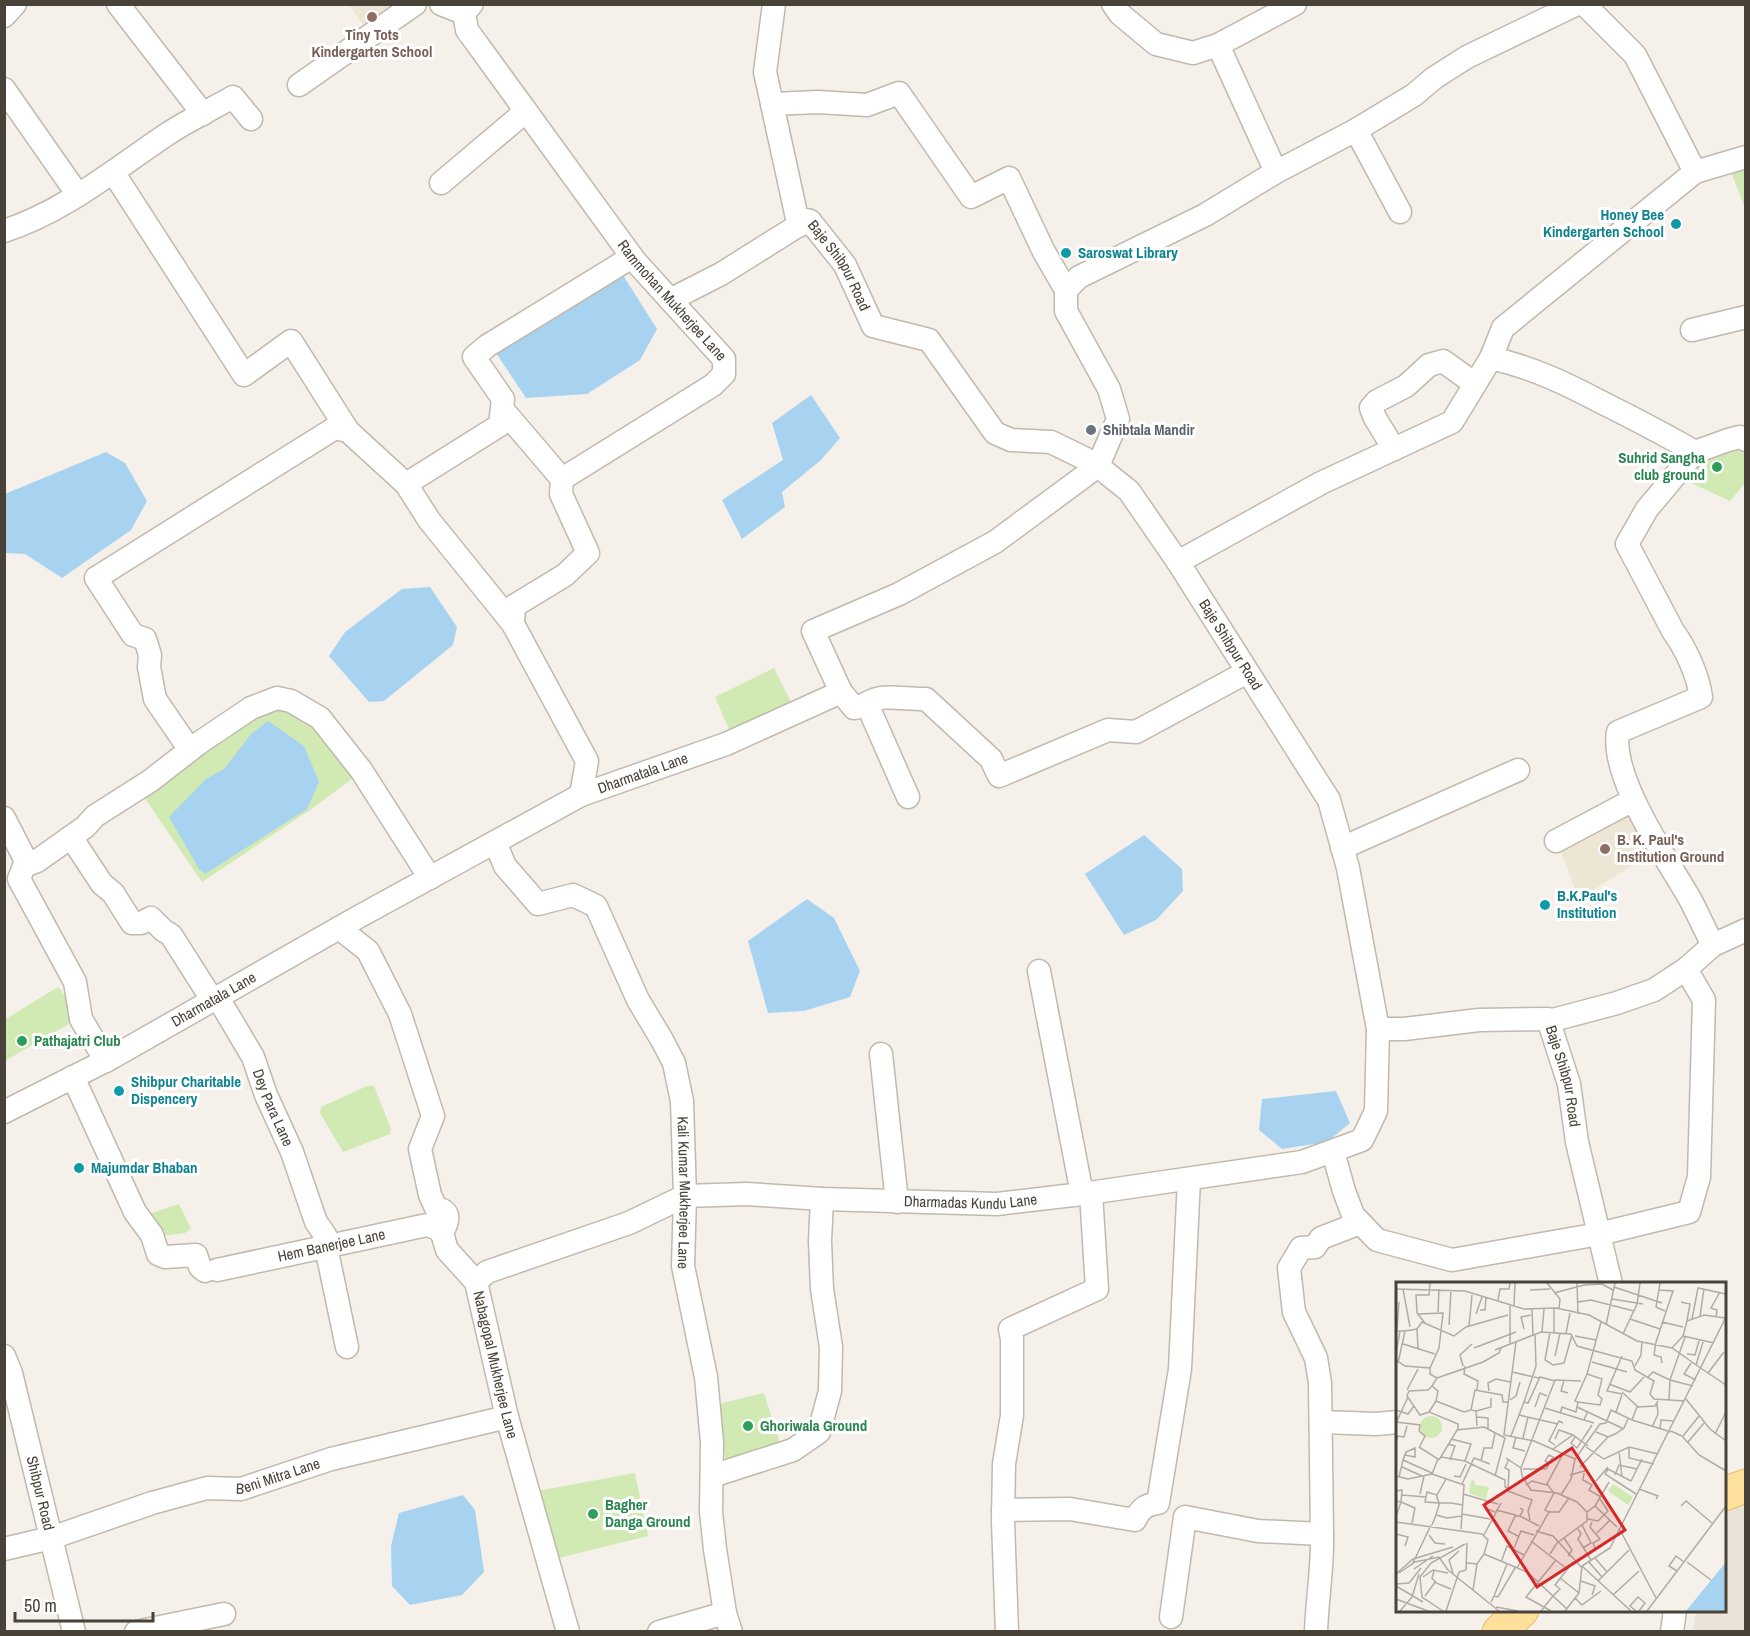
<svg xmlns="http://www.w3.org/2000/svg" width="1750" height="1636" font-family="'Archivo Narrow',sans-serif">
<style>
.residential{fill:#e9e3d8}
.education{fill:#eee6d4}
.green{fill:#d1e9b3}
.water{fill:#a7d3f1}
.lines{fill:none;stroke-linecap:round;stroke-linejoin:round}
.street-casing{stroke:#c0b9ac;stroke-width:25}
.primary-casing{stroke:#e4bd69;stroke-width:35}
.street{stroke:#fff;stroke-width:22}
.primary{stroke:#fee09a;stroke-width:33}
.education-dot{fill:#8d6e63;stroke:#fff;stroke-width:2}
.culture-dot{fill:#0f9aa8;stroke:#fff;stroke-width:2}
.worship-dot{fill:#6b7280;stroke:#fff;stroke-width:2}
.leisure-dot{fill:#2e9e5b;stroke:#fff;stroke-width:2}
.labels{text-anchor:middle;stroke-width:6;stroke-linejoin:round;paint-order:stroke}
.education-label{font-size:15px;font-weight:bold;fill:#785e54;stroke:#fff}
.culture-label{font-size:15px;font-weight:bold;fill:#0d838f;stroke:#fff;text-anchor:start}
.street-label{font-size:15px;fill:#494238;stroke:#fff}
.worship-label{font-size:15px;font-weight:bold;fill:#5b616d;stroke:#fff;text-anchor:start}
.leisure-label{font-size:15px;font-weight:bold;fill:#27864d;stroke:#fff;text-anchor:start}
.inset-road{fill:none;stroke:#b0aba3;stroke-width:1.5}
.view{fill:#d62828;fill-opacity:0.15;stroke:#d62828;stroke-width:3}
.inset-edge{fill:none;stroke:#494238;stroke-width:3}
</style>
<rect width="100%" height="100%" fill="#f5f1ea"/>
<path class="residential" d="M 1745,1506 L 1745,1631 L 1693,1631 L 1696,1611 L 1724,1610 L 1725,1511 Z"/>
<g class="education">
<path d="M 349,5 L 403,5 L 367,30 Z"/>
<path d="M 1629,805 L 1652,853 L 1579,899 L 1558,845 Z"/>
</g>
<g class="green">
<path d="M 1745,167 L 1745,208 L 1731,172 Z"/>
<path d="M 1730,447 L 1745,454 L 1745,483 L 1730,501 L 1678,477 L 1698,457 Z"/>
<path d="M 774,668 L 796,712 L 731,734 L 715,697 Z"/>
<path d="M 279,704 L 317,724 L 357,775 L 313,808 L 202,882 L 144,797 L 248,721 Z"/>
<path d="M 58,987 L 69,1001 L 74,1021 L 5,1061 L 4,1020 Z"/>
<path d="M 367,1086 L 374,1086 L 391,1129 L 390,1134 L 343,1152 L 320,1113 L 321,1107 Z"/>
<path d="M 179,1204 L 191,1228 L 185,1233 L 159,1236 L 146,1215 Z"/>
<path d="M 764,1393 L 782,1449 L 726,1464 L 718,1404 Z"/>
<path d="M 635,1473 L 648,1536 L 555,1559 L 537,1491 Z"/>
</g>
<g class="water">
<path d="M 621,272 L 657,329 L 640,360 L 587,394 L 526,398 L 494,350 Z"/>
<path d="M 811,395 L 840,438 L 821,460 L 782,492 L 785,507 L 742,539 L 722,500 L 783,460 L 772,423 Z"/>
<path d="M 106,452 L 125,463 L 147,501 L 131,530 L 62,578 L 25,554 L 5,553 L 5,494 Z"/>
<path d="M 430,587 L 457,627 L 453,645 L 384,701 L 369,702 L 329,656 L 345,632 L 402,589 Z"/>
<path d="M 268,721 L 304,746 L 319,782 L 307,809 L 205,874 L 199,869 L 169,817 L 206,779 L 224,769 L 251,734 Z"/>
<path d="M 1144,835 L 1182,869 L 1183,891 L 1156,920 L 1124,935 L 1085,874 Z"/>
<path d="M 807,899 L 834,918 L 860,971 L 850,997 L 804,1011 L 768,1013 L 748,941 Z"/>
<path d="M 1336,1091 L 1350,1123 L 1327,1142 L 1282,1149 L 1259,1130 L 1262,1099 Z"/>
<path d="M 463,1495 L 475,1510 L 484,1572 L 462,1595 L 410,1605 L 392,1586 L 391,1546 L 399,1513 Z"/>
</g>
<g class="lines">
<defs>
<g id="street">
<path d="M 118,4 L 203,114"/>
<path d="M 441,4 L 464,13"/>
<path id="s1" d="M 472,4 L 464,13 L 467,30 L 635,261 L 724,359 L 724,374 L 713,385 L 562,479 L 561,494 L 588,553 L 565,575 L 514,606 L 513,624"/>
<path id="s2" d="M 774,4 L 765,72 L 797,218 L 810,221 L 845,265 L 873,326 L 929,340 L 995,433 L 1011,440 L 1051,442 L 1094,463 L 1129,491 L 1178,562 L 1329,800 L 1348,868 L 1378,1029 L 1404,1029 L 1479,1020 L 1548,1019 L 1569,1084 L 1577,1142 L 1611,1284"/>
<path d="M 1113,4 L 1120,14 L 1156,44 L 1193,53 L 1218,45 L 1295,4"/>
<path d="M 1584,4 L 1635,55 L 1695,172"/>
<path d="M 4,16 L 15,4"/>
<path d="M 1218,45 L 1276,172"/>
<path d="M 299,85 L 415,4"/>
<path d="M 4,89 L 78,195"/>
<path d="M 772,104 L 818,102 L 867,105 L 899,93 L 971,197 L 1009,178 L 1044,252 L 1066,290"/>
<path d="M 1356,130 L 1400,212"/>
<path d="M 113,172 L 244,375 L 291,341 L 348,431"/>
<path d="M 441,183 L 526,111"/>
<path d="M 4,231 C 66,211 116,168 169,133 C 189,120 212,109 233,97 L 251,119"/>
<path d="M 670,300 L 721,274 L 796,227 L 810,221"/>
<path d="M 1692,330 L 1746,317"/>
<path d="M 1491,358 C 1531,367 1565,383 1601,402 C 1633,418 1664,434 1695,452"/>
<path d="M 503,410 L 562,479"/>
<path d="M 1394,449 L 1375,418 L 1371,408 L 1377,401 L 1406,386 L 1429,365 L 1443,361 L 1475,384"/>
<path d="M 1178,562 L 1321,483 L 1452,422 L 1491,358 L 1503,328 L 1695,172 L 1746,157"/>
<path d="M 841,692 L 854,708 C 863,707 868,701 877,699 C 887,695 913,700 926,699 L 991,759 L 999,776 L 1108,730 L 1136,732 L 1247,672"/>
<path d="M 867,704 L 908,797"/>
<path d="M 190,750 L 155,699 L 149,667 L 150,655 L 145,639 L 133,635 L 96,578 L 335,428 L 348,431 L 406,484"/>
<path d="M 581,795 L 587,761 L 513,624 L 429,520 L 406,484 L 500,425 L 503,399 L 474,357 L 487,346 L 632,257"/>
<path d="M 4,818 L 26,861 L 19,879 L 75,982 L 81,1019 L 106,1061"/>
<path d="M 71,837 L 102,884 L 113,893 L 132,923 L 141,923 L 151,918 L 163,930 L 171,935 L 213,1001"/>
<path d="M 1556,841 L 1633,800"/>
<path id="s3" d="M 495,842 L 505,866 L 538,904 L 573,895 L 596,906 L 638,1000 L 662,1040 L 674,1063 L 682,1101 L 685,1196 L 683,1266 L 706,1377 L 712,1442 L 711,1512 L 715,1549 L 725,1613 L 731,1632"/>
<path d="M 1342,848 L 1518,770"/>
<path d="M 24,866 L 37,861 L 85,827 L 95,816 L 150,781 L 199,743 L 251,708 L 277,698 L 291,701 L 320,718 L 361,770 L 430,878"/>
<path id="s4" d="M 339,928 L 368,951 L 400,1014 L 433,1116 L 420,1149 L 430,1195 L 436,1208 C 452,1211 448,1222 442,1233 L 447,1250 L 476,1282 L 507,1417 L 568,1632"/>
<path d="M 1713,945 C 1705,930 1698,914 1690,899 C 1667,859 1610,777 1618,732 L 1701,697 C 1698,675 1686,649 1673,631 L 1627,544 L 1647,509 L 1695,452 L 1728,440 L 1740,437 L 1746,440"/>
<path d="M 1039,971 L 1082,1194"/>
<path id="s5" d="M 218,998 L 253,1057 L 266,1095 L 292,1152 L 316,1222 L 325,1235 L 328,1246"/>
<path d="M 1549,1021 L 1617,1003 L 1654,990 L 1686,969 L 1713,945 L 1746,930"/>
<path d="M 881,1054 L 897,1202"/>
<path d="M 73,1077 L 135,1212 L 152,1235 L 158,1254 L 165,1257 L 196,1255 L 200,1267 L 205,1271"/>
<path id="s6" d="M 4,1112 L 113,1057 L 360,916 L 581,795 L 726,744 L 841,692 L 813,631 L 899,594 L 995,542 L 1098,466 L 1118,419 L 1109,389 L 1066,311 L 1066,290 L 1079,277 L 1205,215 L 1276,172 L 1356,130 L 1414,95 L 1434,78 L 1467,57 L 1577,4"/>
<path d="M 1333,1152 L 1344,1191 L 1353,1215 L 1377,1240 L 1452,1260 L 1599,1234 L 1689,1212 L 1699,1177 L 1704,1000 L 1686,969"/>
<path d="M 326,1247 L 347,1347"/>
<path id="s7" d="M 217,1270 L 427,1225 L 436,1228 L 442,1233"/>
<path id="s8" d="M 476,1282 L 487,1272 L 629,1223 L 685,1196 L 747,1194 L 822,1199 L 997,1204 L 1082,1194 L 1302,1162 L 1362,1140 L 1376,1111 L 1378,1029"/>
<path id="s9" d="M 4,1356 L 11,1373 L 74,1632"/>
<path d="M 1321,1422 L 1376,1424 L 1398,1422"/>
<path d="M 712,1476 L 793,1450 L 819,1432 L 830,1391 L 831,1347 L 822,1289 L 820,1241 L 822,1199"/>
<path d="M 1003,1510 L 1070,1509 L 1135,1520 C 1140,1509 1145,1505 1158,1503 L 1180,1369 L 1189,1179"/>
<path id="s10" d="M 4,1549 L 51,1538 L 152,1503 L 207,1488 L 241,1489 L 331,1459 L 507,1417"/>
<path d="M 1171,1617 L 1185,1517 L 1258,1531 L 1322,1534 L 1320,1383 L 1316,1358 L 1294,1312 L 1289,1268 L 1301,1248 L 1315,1247 L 1321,1238 L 1360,1223"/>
<path d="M 136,1632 L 224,1614"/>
<path d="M 659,1632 L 725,1613"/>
<path d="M 1007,1632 L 1003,1521 L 1004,1464 L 1012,1415 L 1012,1339 L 1010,1329 L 1097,1289 L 1091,1193"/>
<path d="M 1316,1632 C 1317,1599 1323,1567 1322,1534"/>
<path d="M 1672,1632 L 1675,1610"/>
</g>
<g id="primary">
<path d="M 1724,1494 L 1746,1486"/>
<path d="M 1499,1632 L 1522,1610"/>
</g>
</defs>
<use href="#street" class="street-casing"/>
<use href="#primary" class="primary-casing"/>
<use href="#street" class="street"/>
<use href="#primary" class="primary"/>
</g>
<g class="education-dot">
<circle cx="372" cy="17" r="6"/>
<circle cx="1605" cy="849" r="6"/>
</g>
<g class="culture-dot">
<circle cx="1676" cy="224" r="6"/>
<circle cx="1066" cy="253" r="6"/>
<circle cx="1545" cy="905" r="6"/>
<circle cx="119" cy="1091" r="6"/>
<circle cx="79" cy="1168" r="6"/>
</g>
<circle class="worship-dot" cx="1091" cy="430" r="6"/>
<g class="leisure-dot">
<circle cx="1717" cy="467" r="6"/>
<circle cx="22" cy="1041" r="6"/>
<circle cx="748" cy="1426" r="6"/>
<circle cx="593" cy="1514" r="6"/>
</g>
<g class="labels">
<g class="education-label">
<text x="372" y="40">Tiny Tots<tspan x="372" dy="17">Kindergarten School</tspan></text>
<text x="1617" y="845" text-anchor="start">B. K. Paul's<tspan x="1617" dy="17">Institution Ground</tspan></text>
</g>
<g class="culture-label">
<text x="1664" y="220" text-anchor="end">Honey Bee<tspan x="1664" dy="17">Kindergarten School</tspan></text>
<text x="1078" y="258">Saroswat Library</text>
<text x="1557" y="901">B.K.Paul's<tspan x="1557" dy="17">Institution</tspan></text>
<text x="131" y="1087">Shibpur Charitable<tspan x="131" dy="17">Dispencery</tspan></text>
<text x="91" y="1173">Majumdar Bhaban</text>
</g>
<g class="street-label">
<text dy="5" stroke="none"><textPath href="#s2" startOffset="285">Baje Shibpur Road</textPath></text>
<text dy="5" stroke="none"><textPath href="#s1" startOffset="369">Rammohan Mukherjee Lane</textPath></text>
<text dy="5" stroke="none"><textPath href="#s2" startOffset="861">Baje Shibpur Road</textPath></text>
<text dy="5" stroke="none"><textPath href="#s6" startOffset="724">Dharmatala Lane</textPath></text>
<text dy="5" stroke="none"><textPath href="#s6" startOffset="238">Dharmatala Lane</textPath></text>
<text dy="5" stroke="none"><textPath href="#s2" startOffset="1509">Baje Shibpur Road</textPath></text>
<text dy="5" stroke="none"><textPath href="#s5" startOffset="123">Dey Para Lane</textPath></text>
<text dy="5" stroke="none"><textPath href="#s3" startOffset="444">Kali Kumar Mukherjee Lane</textPath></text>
<text dy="5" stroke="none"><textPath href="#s8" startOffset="513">Dharmadas Kundu Lane</textPath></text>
<text dy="5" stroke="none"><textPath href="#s7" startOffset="117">Hem Banerjee Lane</textPath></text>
<text dy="5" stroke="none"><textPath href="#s4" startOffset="490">Nabagopal Mukherjee Lane</textPath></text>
<text dy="5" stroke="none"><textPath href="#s10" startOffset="285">Beni Mitra Lane</textPath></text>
<text dy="5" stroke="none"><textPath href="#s9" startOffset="142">Shibpur Road</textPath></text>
</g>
<g class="worship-label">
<text x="1103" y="435">Shibtala Mandir</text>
</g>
<g class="leisure-label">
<text x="1705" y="463" text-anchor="end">Suhrid Sangha<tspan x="1705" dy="17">club ground</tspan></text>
<text x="34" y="1046">Pathajatri Club</text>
<text x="760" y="1431">Ghoriwala Ground</text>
<text x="605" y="1510">Bagher<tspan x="605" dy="17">Danga Ground</tspan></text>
</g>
</g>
<g transform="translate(1396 1282)">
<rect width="330" height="330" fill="#f5f1ea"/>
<path d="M24 145a11 11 0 1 1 22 0a11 11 0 1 1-22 0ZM 76,196 L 80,203 L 93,205 L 90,217 L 73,211 ZM 217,202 L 237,215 L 232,223 L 212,209 Z" fill="#d1e9b3"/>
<path d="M 330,280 L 330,329 L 290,329 Z" fill="#a7d3f1"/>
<path class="inset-road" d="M 151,1 L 164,17 L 163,27M 181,1 L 182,32M 264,1 L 260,25 L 269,29M 218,5 L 266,21M 0,7 L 69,9 L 128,27 L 160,26 L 193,33 L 241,59 L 276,66 L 306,87M 7,7 L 14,45M 134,8 L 154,7M 263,8 L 277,9 L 260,60 L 258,73 L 265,75 L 266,81M 158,11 L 188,3 L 206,2 L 217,8M 216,17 L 247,22M 102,18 L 104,7 L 113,7 L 114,1M 182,20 L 195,18 L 238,29M 285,20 L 294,22 L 291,39M 114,22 L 114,62M 118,24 L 119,1M 136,27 L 137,54M 84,28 L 89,28 L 90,15M 42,30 L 43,7M 22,32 L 47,31 L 43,66 L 34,86M 80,32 L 86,15M 304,34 L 308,7M 320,35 L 321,28 L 315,26 L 324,10M 234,37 L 264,47M 296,37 L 302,6 L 330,12M 205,40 L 191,92 L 206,97 L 202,113 L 206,117 L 204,123 L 182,120 L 181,125 L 228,147M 266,40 L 287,45M 29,41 L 21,31 L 20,13 L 33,13 L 34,1M 53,43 L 55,8M 210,43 L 219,1M 73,44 L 76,13M 1,47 L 3,20M 21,47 L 22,66M 128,47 L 125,35 L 135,33M 0,49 L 9,49 L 2,81M 9,49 L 21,47 L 26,40 L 58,54 L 70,45 L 112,33M 146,50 L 148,27M 154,50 L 149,78 L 157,83 L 168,81 L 176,53M 158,50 L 158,26M 170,51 L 174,31M 227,52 L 241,22 L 244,1M 179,54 L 200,58M 287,54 L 318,61M 120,60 L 108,153 L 138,159 L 179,177M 7,62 L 39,72M 78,66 L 120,50M 276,66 L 287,54 L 291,39 L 308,33 L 329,36M 99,68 L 145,50 L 175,52 L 181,64 L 236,79 L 239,88 L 258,99 L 254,112 L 258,117 L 289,119M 0,71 L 4,49M 291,72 L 299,73 L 303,59M 159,74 L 164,51M 226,74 L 211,109 L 226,112M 0,78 L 9,84 L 34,86 L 34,92 L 41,96 L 36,104M 196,80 L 231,90M 295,81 L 288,92 L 300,98M 300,83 L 307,60M 67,84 L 64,73 L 76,62M 69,84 L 68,92 L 82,99 L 81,108M 239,84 L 245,73 L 246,59M 306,87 L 330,103M 116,90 L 143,96M 312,91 L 328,70M 41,96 L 87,80 L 103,71 L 105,66M 251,96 L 257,90 L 274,98 L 289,55M 168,98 L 165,109 L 172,111M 185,99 L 159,98 L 125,186 L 126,194 L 135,208 L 161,211 L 181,220 L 191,230 L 199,224 L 221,245M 213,102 L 234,110 L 248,95M 11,108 L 22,87M 93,109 L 92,101 L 100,97 L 114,100M 226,110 L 242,125M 290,117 L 314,147 L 330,159M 114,118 L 120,114 L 124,100M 273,118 L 274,98 L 297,104M 40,119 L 33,130 L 62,142 L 62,148M 128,120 L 140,84 L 139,53M 182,120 L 179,119 L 191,92M 139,125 L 144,111 L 151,114M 149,126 L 188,138M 0,128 L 12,132 L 18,124M 80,129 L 95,125 L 95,116M 192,129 L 188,138 L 198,141M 33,130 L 24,133 L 11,114 L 13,109 L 32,108 L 36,104 L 42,109 L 40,119 L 68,130 L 75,128M 220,130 L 226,113M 164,132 L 166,125 L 180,130 L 181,125M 123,133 L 162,142M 81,135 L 92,136 L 92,147M 236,138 L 275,150M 0,140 L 24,143 L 23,149 L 29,154 L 23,166M 0,141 L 12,115M 81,144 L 80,129 L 75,128 L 79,108 L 106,113 L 107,120 L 113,120M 256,145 L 262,132 L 261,122M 264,147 L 265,138 L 278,139M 275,149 L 286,154 L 303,173 L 330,189M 200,150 L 212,155 L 219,152 L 228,146 L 232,137M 319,152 L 330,130M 115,154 L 128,120 L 132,121 L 144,95 L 159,99M 287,154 L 303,134M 120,155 L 117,166 L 129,169M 179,155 L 175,161 L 181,166 L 196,143M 127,156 L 132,135M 55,157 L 75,162 L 69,179M 159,157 L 163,148 L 177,153M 0,160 L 2,154 L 8,155 L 11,144M 292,160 L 308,141M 52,162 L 59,164 L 54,178M 159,163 L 153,159 L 163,139 L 167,141M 23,165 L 42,177 L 36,192M 190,165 L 208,177 L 233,165 L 262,172M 233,165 L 233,176 L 258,182M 157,167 L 177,153 L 192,164M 223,169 L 226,195M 45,175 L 69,179 L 109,198 L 109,205 L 112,206M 110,176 L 125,186M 113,177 L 109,186 L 113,188 L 112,209 L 136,218 L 132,229 L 134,238M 7,178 L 36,191M 43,178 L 61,148 L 88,145 L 109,156 L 99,194M 85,179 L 88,166 L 96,166 L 99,151M 6,185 L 26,194M 184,185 L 212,155M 127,187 L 150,187 L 152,184 L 153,181 L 157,175 L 153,173 L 149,179 L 153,181M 188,191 L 187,198 L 196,203 L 193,208 L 205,215M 36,192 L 68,203 L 65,247M 174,193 L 192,188M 219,193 L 223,183 L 241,187M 0,194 L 12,197 L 36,192M 58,194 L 64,195 L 70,182M 3,195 L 7,178 L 10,170 L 19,166 L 19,175 L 9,173M 200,199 L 212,185M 235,199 L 212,187 L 209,192 L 240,212M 235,199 L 246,177M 66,202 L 78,176 L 94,182M 130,203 L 136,199 L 151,203M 243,207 L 262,214 L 260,217M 0,209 L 6,208 L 5,220 L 19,226 L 16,241M 24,212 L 28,194M 67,212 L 102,222M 6,213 L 30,215M 41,213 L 50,197M 165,213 L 175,197 L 179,177 L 204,142 L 210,141 L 215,128 L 236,138 L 241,125 L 259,124 L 262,119M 90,218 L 89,226 L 99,230M 0,219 L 5,220 L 0,234M 199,224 L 213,200M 285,224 L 290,219 L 316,241M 124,226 L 127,228 L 124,234 L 143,244M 100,228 L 120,233M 153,230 L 163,230 L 173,216M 66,232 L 94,237M 40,233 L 43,223 L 43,221 L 42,218 L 41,216 L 41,213 L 31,210 L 29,220 L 43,221 L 55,221 L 67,223M 192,237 L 202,239 L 212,229 L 204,217M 0,240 L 86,252 L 92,258 L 88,272 L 131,290 L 171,327M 196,240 L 194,245 L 204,257 L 197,261 L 199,266M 36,243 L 40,233 L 51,236 L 66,234M 186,243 L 195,261 L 187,266M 223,246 L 260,316M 182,247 L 185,252 L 182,257 L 195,278M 140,249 L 157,254 L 186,286M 201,251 L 214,238M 0,252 L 12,255 L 9,264M 33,253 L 39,261 L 49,262M 88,253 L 105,221M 122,254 L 112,249 L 119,234 L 124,234M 168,256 L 176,268 L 172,274M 135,259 L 171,287M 118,266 L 125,249 L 138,253M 154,272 L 161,261 L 191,239 L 191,230M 199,276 L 211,290M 192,279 L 206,295M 105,280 L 111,264 L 128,273M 291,280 L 315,298M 71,281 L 81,282 L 88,272M 16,283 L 35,243M 186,284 L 235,329M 121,286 L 153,230 L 149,228 L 158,211 L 151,202 L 167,172M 18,287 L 37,274M 38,289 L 36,296 L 40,301 L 55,307M 281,289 L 273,284 L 280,274 L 288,280M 3,291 L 19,280 L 43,275 L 52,288 L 103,329M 57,291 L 53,278 L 63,269M 0,292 L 17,277 L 57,265M 27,295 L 37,288 L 52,291M 164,296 L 183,311M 185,299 L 199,304 L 196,313M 202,299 L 233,268M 0,302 L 13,301 L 25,286M 0,304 L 27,320M 77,308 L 81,282M 217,313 L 243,289M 29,314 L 40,299M 98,314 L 111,282M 157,314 L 164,307 L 159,303 L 177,280M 179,316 L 186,323 L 205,309M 0,317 L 32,329M 95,320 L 98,314 L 102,315 L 119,286M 100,325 L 122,329M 4,329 L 16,315 L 23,292M 47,329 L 26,315 L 24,295 L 35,281 L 69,262M 50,329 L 63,290 L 70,288 L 71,261M 145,329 L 157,314M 155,329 L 130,315 L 160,278M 169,329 L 183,311 L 186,284 L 214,266 L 330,35M 240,329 L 234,324 L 242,315 L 249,321 L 243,329M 251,329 L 330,224"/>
<path class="view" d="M 176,166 L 229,248 L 141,305 L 88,223 Z"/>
<rect width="330" height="330" class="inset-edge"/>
</g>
<rect width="1750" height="1636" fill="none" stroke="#494238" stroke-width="12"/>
<path d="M15 1612v9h138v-9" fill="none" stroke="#494238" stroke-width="3"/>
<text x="24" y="1612" font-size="18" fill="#494238" stroke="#ffffff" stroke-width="4.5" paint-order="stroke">50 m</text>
</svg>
